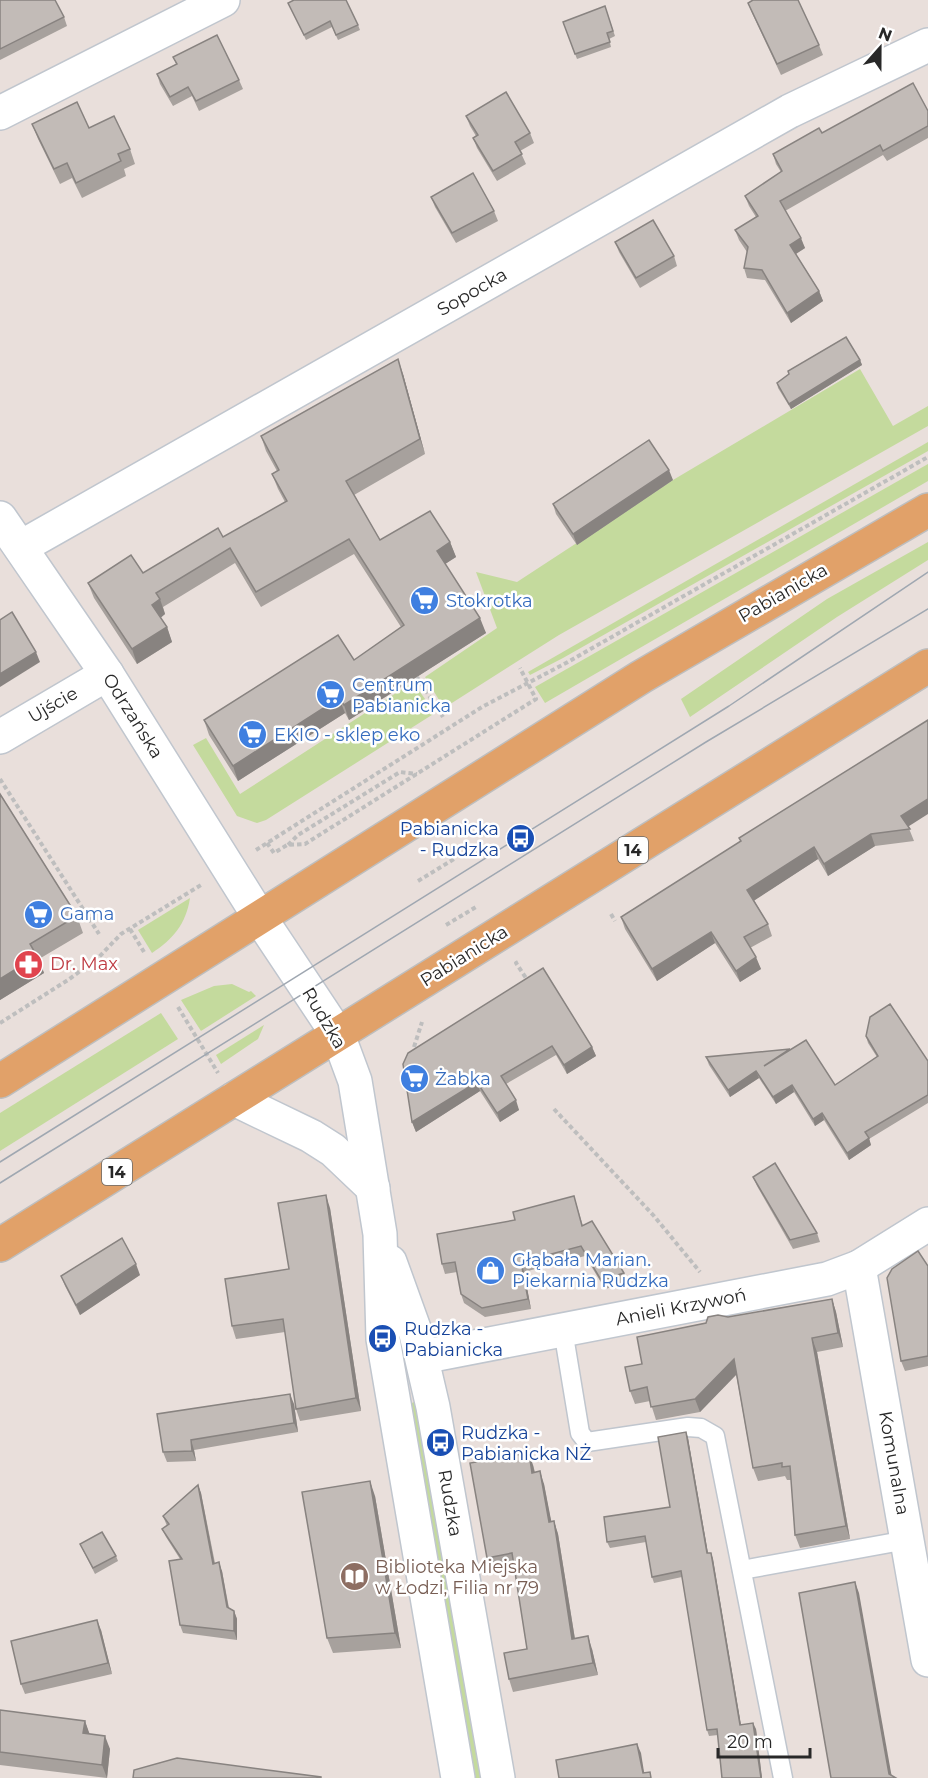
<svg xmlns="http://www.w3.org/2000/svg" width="928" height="1778" font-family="Montserrat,sans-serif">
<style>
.grass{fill:#c4da9d}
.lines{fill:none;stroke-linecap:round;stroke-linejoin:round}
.service-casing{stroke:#c0c6ce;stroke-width:21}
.minor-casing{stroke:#c0c6ce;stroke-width:36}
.tertiary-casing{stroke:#c0c6ce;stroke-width:36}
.primary-casing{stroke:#bebebe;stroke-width:36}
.path{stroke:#bebebe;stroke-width:4;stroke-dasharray:4.5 3;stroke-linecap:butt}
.service{stroke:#fff;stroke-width:18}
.minor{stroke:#fff;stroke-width:33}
.tertiary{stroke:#fff;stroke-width:33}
.primary{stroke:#e1a169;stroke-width:33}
.tram{stroke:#9fa7b1;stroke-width:1.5}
.wall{fill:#a7a19d}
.shaded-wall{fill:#888380}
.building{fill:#c2bbb7;stroke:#888380;stroke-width:1.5}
.labels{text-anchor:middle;stroke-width:5;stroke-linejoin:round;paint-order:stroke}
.shield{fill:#fff;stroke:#686868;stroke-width:1.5}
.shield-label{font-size:16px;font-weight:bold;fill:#282828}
.street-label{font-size:18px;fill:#282828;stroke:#fff}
.shop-label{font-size:18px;fill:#366cbe;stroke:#fff;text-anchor:start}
.transit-label{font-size:18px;fill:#164399;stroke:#fff;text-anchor:start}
.health-label{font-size:18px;fill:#be3a42;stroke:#fff;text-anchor:start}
.education-label{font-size:18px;fill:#785e54;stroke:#fff;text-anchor:start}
</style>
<rect width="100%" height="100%" fill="#e9dfdb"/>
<g class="grass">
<path d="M 860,369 L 893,426 L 928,406 L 928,426 L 559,635 L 444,708 L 425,677 L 497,628 L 476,572 L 517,582 L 673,480 Z"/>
<path d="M 928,442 L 928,451 L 563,658 L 530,675 L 528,672 Z"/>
<path d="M 928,464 L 928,481 L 545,703 L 535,687 Z"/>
<path d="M 928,542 L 928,560 L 837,617 L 690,717 L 681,699 L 827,599 Z"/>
<path d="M 413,682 L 435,713 L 266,820 L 257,823 L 237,816 L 193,745 L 206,738 L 240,794 Z"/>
<path d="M 190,898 C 186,924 173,939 152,953 L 138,930 Z"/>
<path d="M 232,984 L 249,992 L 251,991 L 256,996 L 201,1031 L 181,1000 L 214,986 Z"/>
<path d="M 161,1013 L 178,1039 L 0,1151 L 0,1113 Z"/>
<path d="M 264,1025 L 258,1039 L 221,1064 L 216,1055 Z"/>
<path d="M 414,1402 L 416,1403 L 482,1778 L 474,1778 L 410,1404 Z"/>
</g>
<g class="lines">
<defs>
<g id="service">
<path d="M 563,1330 L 580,1433 L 587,1442 L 688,1427 L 701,1428 L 715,1436 L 783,1778"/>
<path d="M 742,1570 L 907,1540"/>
</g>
<g id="minor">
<path d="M 0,113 L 223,0"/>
<path d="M 0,518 L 107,674 L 260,918"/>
<path d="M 21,547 L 790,111 L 928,45"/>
<path d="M 0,737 L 107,674"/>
<path d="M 859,1267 L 928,1660"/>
<path d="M 422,1357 L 827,1279 L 859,1267 L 928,1224"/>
</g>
<g id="tertiary">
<path d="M 260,918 L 338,1035 L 355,1081 L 380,1234 L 383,1339 L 458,1778"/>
<path d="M 234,1099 L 311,1136 L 333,1150 L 373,1188"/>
<path d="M 390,1262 L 416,1334 L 433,1407 L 498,1778"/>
</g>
<g id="primary">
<path d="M 0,1081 L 641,677 L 928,510"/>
<path d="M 0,1245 L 928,666"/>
</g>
</defs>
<use href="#service" class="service-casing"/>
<use href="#minor" class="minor-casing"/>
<use href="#tertiary" class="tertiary-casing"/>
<use href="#primary" class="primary-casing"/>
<g class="path">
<path d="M 417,677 L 443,717"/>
<path d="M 0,779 L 99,934"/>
<path d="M 267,843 L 274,853 L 287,845 L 305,844 L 536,699 L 520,668"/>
<path d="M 288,845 L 298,835 L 400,772 L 417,774"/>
<path d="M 256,850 L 482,707 L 566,663 L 928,457"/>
<path d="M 418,881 L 454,859"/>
<path d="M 611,914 L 615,921"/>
<path d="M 446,925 L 476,907"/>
<path d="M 130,929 L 144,952"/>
<path d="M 518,962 L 516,963 L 526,978"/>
<path d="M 178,1007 L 218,1073"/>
<path d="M 0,1023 L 68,980 L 98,958 L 121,934 L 201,885"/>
<path d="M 414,1047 L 422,1022"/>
<path d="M 554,1109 L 654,1216 L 700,1272"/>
</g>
<use href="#service" class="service"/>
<use href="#minor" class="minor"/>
<use href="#tertiary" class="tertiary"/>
<use href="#primary" class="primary"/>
<g class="tram">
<path d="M 0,1162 L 729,706 L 928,572"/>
<path d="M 0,1183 L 706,742 L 928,609"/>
</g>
</g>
<g class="wall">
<path d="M 0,0 L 64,17 L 67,26 L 0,60 Z"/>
<path d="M 288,3 L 358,25 L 360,30 L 338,40 L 332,27 L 306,40 Z"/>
<path d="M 748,3 L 819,45 L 823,55 L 781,75 L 752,13 Z"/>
<path d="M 605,6 L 615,36 L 609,39 L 611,47 L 577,59 L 563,22 Z"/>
<path d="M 173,57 L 239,80 L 243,89 L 199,111 L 192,96 L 173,106 L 160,84 L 157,74 L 176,64 Z"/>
<path d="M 928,111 L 928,138 L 887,161 L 883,155 L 785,211 L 805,248 L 796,254 L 819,291 L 823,301 L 791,323 L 765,280 L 747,278 L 744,268 L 747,252 L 739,240 L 735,230 L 756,217 L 749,206 L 745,196 L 781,172 L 776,164 L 773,154 L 822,133 Z"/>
<path d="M 466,116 L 530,133 L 534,143 L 520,151 L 526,164 L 497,181 L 477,148 L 473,138 L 476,136 L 470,126 Z"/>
<path d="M 32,124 L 89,128 L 130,149 L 135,164 L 124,169 L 126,176 L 82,198 L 72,178 L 60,184 L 38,139 Z"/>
<path d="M 431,197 L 494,211 L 498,221 L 456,243 L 435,207 Z"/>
<path d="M 615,242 L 674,256 L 677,266 L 640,288 L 619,252 Z"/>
<path d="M 860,360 L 862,365 L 791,409 L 778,388 L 777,383 Z"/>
<path d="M 403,374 L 425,454 L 354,495 L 380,540 L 450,542 L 456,557 L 445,564 L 486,633 L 349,720 L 345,713 L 238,781 L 209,735 L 204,720 L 354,660 L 401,627 L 354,554 L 261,607 L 235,563 L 163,607 L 165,614 L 160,618 L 167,627 L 172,642 L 137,664 L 94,598 L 88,583 L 143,573 L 223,537 L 285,502 L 278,489 L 272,474 L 277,471 L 266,451 L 261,436 Z"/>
<path d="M 673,480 L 577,545 L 556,514 L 553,504 Z"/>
<path d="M 0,794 L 77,916 L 83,933 L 39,959 L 44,973 L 0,1000 Z"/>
<path d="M 908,826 L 914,841 L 875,846 L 828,876 L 818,859 L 754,900 L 768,924 L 772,936 L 750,948 L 761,969 L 740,982 L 715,943 L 657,981 L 625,929 L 621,917 L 741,841 L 739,838 Z"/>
<path d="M 543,968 L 592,1047 L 596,1056 L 567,1074 L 556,1055 L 506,1084 L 519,1110 L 500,1122 L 480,1091 L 416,1132 L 412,1122 Z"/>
<path d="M 866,1036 L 928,1061 L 928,1103 L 869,1139 L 871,1145 L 849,1160 L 824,1120 L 815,1126 L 794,1092 L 776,1104 L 759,1078 L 730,1097 L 709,1065 L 706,1057 L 835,1085 L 877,1057 L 868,1043 Z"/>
<path d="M 753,1177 L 817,1233 L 820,1242 L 793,1249 L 757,1186 Z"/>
<path d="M 574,1196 L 583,1226 L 624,1273 L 628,1283 L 605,1289 L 585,1256 L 524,1272 L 531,1309 L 485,1317 L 464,1303 L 461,1294 L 457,1272 L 445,1274 L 442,1264 L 515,1220 Z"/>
<path d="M 330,1208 L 361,1411 L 300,1421 L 296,1409 L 285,1332 L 236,1339 L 232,1326 L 289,1269 Z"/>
<path d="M 928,1266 L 928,1366 L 905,1371 L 901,1361 Z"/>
<path d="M 140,1275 L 80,1315 L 65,1286 L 61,1276 Z"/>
<path d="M 832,1299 L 836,1312 L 843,1347 L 817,1352 L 850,1539 L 800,1548 L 795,1535 L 791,1480 L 787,1480 L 785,1476 L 758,1481 L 753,1468 L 736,1374 L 700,1412 L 656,1420 L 650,1401 L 635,1404 L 630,1391 L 642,1364 L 706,1323 L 728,1317 Z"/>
<path d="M 294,1404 L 298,1432 L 194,1450 L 196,1461 L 167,1462 L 163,1452 L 157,1414 Z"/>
<path d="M 686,1432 L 688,1438 L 708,1553 L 711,1553 L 713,1559 L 741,1725 L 756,1729 L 762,1778 L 722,1778 L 718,1735 L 709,1736 L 707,1730 L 682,1577 L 654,1583 L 652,1577 L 646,1542 L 610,1548 L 607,1542 L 670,1507 Z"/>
<path d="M 533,1465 L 535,1472 L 544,1484 L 551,1522 L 554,1521 L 558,1534 L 575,1639 L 592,1649 L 598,1675 L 513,1692 L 509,1679 L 527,1649 L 514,1567 L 492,1571 L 487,1558 Z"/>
<path d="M 198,1485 L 201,1493 L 215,1563 L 222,1571 L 229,1608 L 234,1611 L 237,1619 L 237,1640 L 183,1633 L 180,1625 L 180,1559 L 166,1537 L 162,1529 L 167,1526 L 163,1516 Z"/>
<path d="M 375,1496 L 401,1648 L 333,1653 L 327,1638 Z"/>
<path d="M 80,1544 L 116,1556 L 118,1561 L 95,1574 Z"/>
<path d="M 101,1630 L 112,1674 L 25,1694 L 21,1684 Z"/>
<path d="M 0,1710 L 85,1721 L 89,1734 L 110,1749 L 107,1778 L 0,1765 Z"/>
</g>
<g class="shaded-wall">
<path d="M 801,238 L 805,248 L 794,255 L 790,245 Z"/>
<path d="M 819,291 L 823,301 L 791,323 L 787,313 Z"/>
<path d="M 398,359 L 403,374 L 425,454 L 420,439 Z"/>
<path d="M 860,360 L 862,365 L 791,409 L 789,404 Z"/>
<path d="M 669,470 L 673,480 L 577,545 L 573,534 Z"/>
<path d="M 450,542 L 456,557 L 442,566 L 437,551 Z"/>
<path d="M 160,599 L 165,614 L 158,620 L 152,605 Z"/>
<path d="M 480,618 L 486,633 L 349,720 L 344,705 Z"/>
<path d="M 167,627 L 172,642 L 137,664 L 132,649 Z"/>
<path d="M 36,652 L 40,662 L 0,687 L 0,674 Z"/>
<path d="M 339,698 L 345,713 L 238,781 L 233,766 Z"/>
<path d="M 928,799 L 928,814 L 906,828 L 901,816 Z"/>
<path d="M 871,834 L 875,846 L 828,876 L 824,864 Z"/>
<path d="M 814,847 L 818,859 L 752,902 L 747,890 Z"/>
<path d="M 711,932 L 715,943 L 657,981 L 652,969 Z"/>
<path d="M 37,956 L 44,973 L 0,1000 L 0,979 Z"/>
<path d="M 756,957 L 761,969 L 740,982 L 736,971 Z"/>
<path d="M 592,1047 L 596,1056 L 567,1074 L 564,1065 Z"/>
<path d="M 756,1071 L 759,1078 L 730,1097 L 728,1090 Z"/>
<path d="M 477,1082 L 480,1091 L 416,1132 L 412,1122 Z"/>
<path d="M 792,1085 L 794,1092 L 776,1104 L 773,1097 Z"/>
<path d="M 516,1100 L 519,1110 L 500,1122 L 497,1113 Z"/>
<path d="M 822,1113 L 824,1120 L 815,1126 L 813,1119 Z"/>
<path d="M 869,1138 L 871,1145 L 849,1160 L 847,1153 Z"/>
<path d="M 326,1195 L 330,1208 L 361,1411 L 356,1398 Z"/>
<path d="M 521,1262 L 524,1272 L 531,1309 L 528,1299 Z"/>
<path d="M 136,1264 L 140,1275 L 80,1315 L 76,1305 Z"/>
<path d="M 832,1299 L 836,1312 L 843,1347 L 838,1333 Z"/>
<path d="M 812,1338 L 817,1352 L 850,1539 L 846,1526 Z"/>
<path d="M 734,1359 L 739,1372 L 700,1412 L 695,1399 Z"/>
<path d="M 290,1394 L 294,1404 L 298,1432 L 294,1423 Z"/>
<path d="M 686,1432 L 688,1438 L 709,1559 L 707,1553 Z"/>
<path d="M 191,1440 L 194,1450 L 196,1461 L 192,1451 Z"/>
<path d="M 529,1453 L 533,1465 L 537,1485 L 532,1473 Z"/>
<path d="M 540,1471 L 544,1484 L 554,1535 L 549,1522 Z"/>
<path d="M 370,1481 L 375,1496 L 401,1648 L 395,1633 Z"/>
<path d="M 198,1485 L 201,1493 L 216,1572 L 213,1564 Z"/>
<path d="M 554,1521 L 558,1534 L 577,1652 L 572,1639 Z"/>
<path d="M 711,1553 L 713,1559 L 742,1731 L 740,1725 Z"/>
<path d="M 219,1562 L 222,1571 L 230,1616 L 227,1607 Z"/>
<path d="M 855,1582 L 859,1593 L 892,1778 L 889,1774 Z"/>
<path d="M 234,1611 L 237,1619 L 237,1640 L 234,1631 Z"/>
<path d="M 97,1620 L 101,1630 L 112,1674 L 108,1663 Z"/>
<path d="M 588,1636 L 592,1649 L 598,1675 L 593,1663 Z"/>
<path d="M 85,1721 L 90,1735 L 83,1733 Z"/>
<path d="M 753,1723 L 756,1729 L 762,1778 L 761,1778 Z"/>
<path d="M 105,1736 L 110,1749 L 107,1778 L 102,1765 Z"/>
<path d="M 637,1744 L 641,1753 L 645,1778 L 643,1773 Z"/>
</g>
<g class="building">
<path d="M 0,0 L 55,0 L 64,17 L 0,49 Z"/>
<path d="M 294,0 L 346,0 L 358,25 L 336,35 L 330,21 L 304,35 L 288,3 Z"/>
<path d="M 753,0 L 798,0 L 819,45 L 777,64 L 748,3 Z"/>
<path d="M 605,6 L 613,31 L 607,33 L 610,42 L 575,54 L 563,22 Z"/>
<path d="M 217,35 L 239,80 L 196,101 L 188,87 L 170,97 L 157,74 L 177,64 L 173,57 Z"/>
<path d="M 913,83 L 928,111 L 928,126 L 883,151 L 880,145 L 780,201 L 801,238 L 790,245 L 819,291 L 787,313 L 762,270 L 744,268 L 748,247 L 735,230 L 758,216 L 745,196 L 782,171 L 773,154 L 819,128 L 822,133 Z"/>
<path d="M 506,92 L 530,133 L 515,142 L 522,154 L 493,171 L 473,138 L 478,135 L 466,116 Z"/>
<path d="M 77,102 L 89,128 L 114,116 L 130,149 L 118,154 L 121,161 L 76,183 L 67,163 L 54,169 L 32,124 Z"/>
<path d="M 473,173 L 494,211 L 452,233 L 431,197 Z"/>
<path d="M 653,220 L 674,256 L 636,278 L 615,242 Z"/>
<path d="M 846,337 L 860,360 L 789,404 L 777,383 L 789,374 L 788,371 Z"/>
<path d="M 398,359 L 420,439 L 346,481 L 380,540 L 430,511 L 450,542 L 437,551 L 480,618 L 344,705 L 339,698 L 233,766 L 204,720 L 338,635 L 354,660 L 404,625 L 349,539 L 256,592 L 230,548 L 156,593 L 160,599 L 152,605 L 167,627 L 132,649 L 88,583 L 131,555 L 143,573 L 218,528 L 223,537 L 287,501 L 272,474 L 279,470 L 261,436 Z"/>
<path d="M 649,440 L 669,470 L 573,534 L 553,504 Z"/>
<path d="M 12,612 L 36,652 L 0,674 L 0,620 Z"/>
<path d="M 928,720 L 928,799 L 901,816 L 910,829 L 871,834 L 824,864 L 814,847 L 747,890 L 768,924 L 744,937 L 756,957 L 736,971 L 711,932 L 652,969 L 621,917 L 741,841 L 739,838 Z"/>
<path d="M 0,794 L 77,916 L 30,944 L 37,956 L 0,979 Z"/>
<path d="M 543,968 L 592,1047 L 564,1065 L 552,1046 L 501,1076 L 516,1100 L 497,1113 L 477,1082 L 412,1122 L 403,1064 L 408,1053 Z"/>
<path d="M 890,1004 L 928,1061 L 928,1095 L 865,1132 L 869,1138 L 847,1153 L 822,1113 L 813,1119 L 792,1085 L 773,1097 L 756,1071 L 728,1090 L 706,1057 L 790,1049 L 764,1066 L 806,1040 L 835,1085 L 878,1056 L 866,1036 L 870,1017 Z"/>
<path d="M 775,1163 L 817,1233 L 790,1240 L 753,1177 Z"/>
<path d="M 326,1195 L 356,1398 L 296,1409 L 283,1319 L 232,1326 L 225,1279 L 289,1269 L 278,1203 Z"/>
<path d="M 574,1196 L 582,1226 L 592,1221 L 624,1273 L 601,1280 L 581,1246 L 521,1262 L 528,1299 L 482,1308 L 461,1294 L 455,1262 L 442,1264 L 437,1234 L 515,1220 L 513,1212 Z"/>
<path d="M 122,1238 L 136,1264 L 76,1305 L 61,1276 Z"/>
<path d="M 918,1251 L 928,1266 L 928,1356 L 901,1361 L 887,1278 L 892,1269 Z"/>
<path d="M 832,1299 L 838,1333 L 812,1338 L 846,1526 L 795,1535 L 790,1466 L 782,1467 L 782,1463 L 753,1468 L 734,1359 L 695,1399 L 651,1407 L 647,1387 L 630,1391 L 625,1367 L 642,1364 L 637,1337 L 706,1323 L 708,1317 L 718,1315 L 728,1317 Z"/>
<path d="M 290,1394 L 294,1423 L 191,1440 L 192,1451 L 163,1452 L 157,1414 Z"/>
<path d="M 686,1432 L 707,1553 L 711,1553 L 740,1725 L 753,1723 L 761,1778 L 722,1778 L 717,1729 L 707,1730 L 681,1571 L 652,1577 L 645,1536 L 607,1542 L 604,1517 L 670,1507 L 658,1437 Z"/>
<path d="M 529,1453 L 532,1473 L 540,1471 L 549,1522 L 554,1521 L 572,1639 L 588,1636 L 593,1663 L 509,1679 L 504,1653 L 527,1649 L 512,1553 L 487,1558 L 470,1463 Z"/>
<path d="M 370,1481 L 395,1633 L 327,1638 L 302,1492 Z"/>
<path d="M 198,1485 L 213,1564 L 219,1562 L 227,1607 L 234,1611 L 234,1631 L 180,1625 L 169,1561 L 182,1559 L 162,1529 L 169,1524 L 163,1516 Z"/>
<path d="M 102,1532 L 116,1556 L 93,1568 L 80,1544 Z"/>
<path d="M 855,1582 L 889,1774 L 896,1778 L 831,1778 L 799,1593 Z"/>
<path d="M 97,1620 L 108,1663 L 21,1684 L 11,1641 Z"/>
<path d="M 0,1710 L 85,1721 L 83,1733 L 105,1736 L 102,1765 L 0,1752 Z"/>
<path d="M 637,1744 L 643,1773 L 650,1772 L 651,1778 L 559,1778 L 556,1760 Z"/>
<path d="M 177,1758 L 321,1777 L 321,1778 L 133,1778 L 134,1770 Z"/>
</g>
<defs>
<symbol id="supermarket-disc" viewBox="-11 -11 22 22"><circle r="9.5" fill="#3f7fe0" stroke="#fff"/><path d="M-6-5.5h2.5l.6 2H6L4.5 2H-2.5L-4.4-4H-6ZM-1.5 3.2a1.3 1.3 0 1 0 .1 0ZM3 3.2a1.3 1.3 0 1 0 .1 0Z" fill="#fff"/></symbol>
<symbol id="bus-disc" viewBox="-11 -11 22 22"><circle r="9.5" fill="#1a4fb4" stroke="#fff"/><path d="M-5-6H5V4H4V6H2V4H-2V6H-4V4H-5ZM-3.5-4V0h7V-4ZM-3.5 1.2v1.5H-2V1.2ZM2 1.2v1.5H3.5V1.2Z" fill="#fff"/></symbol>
<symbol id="pharmacy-disc" viewBox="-11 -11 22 22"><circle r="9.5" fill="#e0444e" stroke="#fff"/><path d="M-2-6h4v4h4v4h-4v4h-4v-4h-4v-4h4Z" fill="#fff"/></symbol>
<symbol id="shop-disc" viewBox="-11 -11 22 22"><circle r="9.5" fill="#3f7fe0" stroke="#fff"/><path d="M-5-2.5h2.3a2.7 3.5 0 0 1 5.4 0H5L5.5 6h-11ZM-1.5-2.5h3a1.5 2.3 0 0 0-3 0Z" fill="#fff"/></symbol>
<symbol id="library-disc" viewBox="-11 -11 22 22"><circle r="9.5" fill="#8d6e63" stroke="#fff"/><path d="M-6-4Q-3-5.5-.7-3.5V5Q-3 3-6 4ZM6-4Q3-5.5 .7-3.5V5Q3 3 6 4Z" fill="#fff"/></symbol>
</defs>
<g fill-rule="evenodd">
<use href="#supermarket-disc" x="408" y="584" width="33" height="33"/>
<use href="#supermarket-disc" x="314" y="678" width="33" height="33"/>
<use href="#supermarket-disc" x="236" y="718" width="33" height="33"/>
<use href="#bus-disc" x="504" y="822" width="33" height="33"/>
<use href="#supermarket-disc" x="22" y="898" width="33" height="33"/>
<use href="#pharmacy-disc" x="12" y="948" width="33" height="33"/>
<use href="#supermarket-disc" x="398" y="1062" width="33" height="33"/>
<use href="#shop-disc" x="474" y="1254" width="33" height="33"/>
<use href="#bus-disc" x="366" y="1322" width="33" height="33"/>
<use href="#bus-disc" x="424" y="1426" width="33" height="33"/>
<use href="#library-disc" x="338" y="1560" width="33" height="33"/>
</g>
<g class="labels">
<g class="shield">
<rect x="618" y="837" width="30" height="26" rx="4.5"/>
<rect x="102" y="1159" width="30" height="26" rx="4.5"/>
</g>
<g class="shield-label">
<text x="633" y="856">14</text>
<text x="117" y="1178">14</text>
</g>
<g class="street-label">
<text transform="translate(472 292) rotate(-30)" y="6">Sopocka</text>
<text transform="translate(783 593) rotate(-30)" y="6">Pabianicka</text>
<text transform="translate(53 705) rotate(-30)" y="6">Ujście</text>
<text transform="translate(133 716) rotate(58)" y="6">Odrzańska</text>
<text transform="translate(464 956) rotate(-32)" y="6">Pabianicka</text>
<text transform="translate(324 1018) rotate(59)" y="6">Rudzka</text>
<text transform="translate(681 1307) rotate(-11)" y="6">Anieli Krzywoń</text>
<text transform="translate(894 1463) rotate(80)" y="6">Komunalna</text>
<text transform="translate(450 1503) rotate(80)" y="6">Rudzka</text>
</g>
<g class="shop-label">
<text x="446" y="607">Stokrotka</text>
<text x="352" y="691">Centrum<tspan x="352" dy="21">Pabianicka</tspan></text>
<text x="274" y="741">EKIO - sklep eko</text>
<text x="60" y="920">Gama</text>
<text x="435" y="1085">Żabka</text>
<text x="512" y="1266">Głąbała Marian.<tspan x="512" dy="21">Piekarnia Rudzka</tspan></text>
</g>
<g class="transit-label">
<text x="499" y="835" text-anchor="end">Pabianicka<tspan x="499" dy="21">- Rudzka</tspan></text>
<text x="404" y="1335">Rudzka -<tspan x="404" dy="21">Pabianicka</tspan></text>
<text x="461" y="1439">Rudzka -<tspan x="461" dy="21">Pabianicka NŻ</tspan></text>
</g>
<g class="health-label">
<text x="50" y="970">Dr. Max</text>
</g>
<g class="education-label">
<text x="375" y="1573">Biblioteka Miejska<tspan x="375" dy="21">w Łodzi, Filia nr 79</tspan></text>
</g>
</g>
<g transform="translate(880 48) rotate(21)" stroke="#ffffff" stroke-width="4.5" paint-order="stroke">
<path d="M0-4.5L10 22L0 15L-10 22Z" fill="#282828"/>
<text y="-9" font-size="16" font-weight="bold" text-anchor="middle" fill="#282828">N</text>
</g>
<path d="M718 1748v9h92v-9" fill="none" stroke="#282828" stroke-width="3"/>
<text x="727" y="1748" font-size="18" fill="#282828" stroke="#ffffff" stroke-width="4.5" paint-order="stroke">20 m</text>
</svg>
